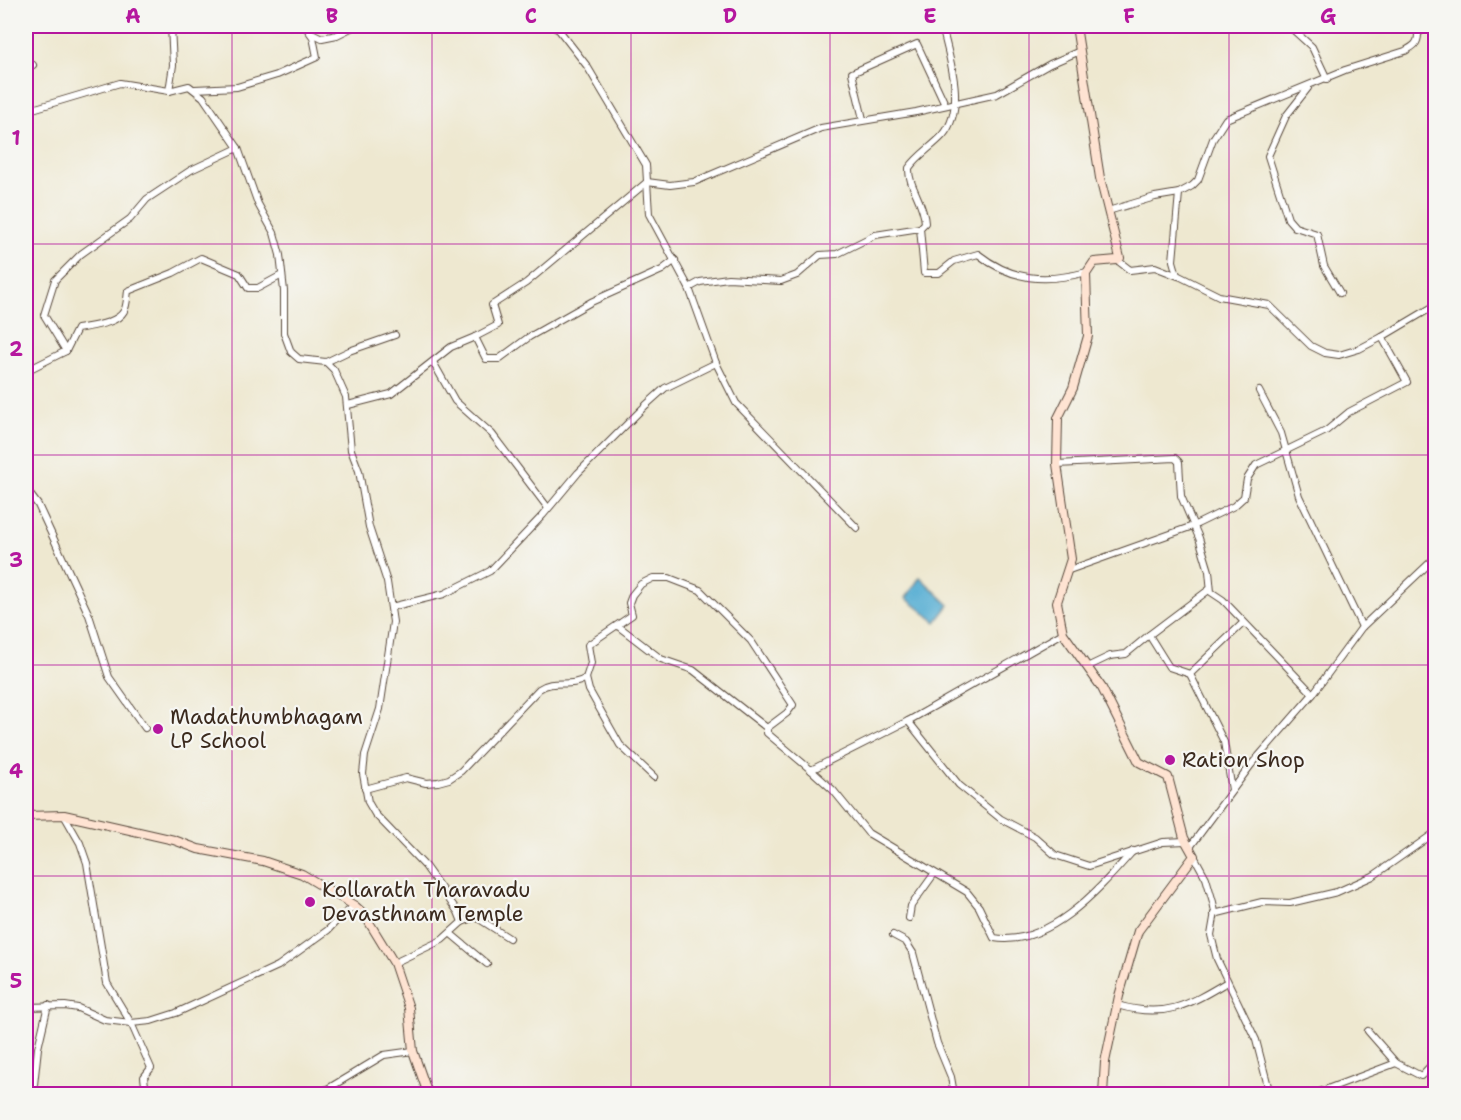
<svg xmlns="http://www.w3.org/2000/svg" width="1461" height="1120" font-family="'Shantell Sans',sans-serif">
<style>
.water{fill:#56aed3;stroke:#486c78;stroke-width:1.5}
.lines{fill:none;stroke-linecap:round;stroke-linejoin:round}
.street-casing{stroke:#564639;stroke-width:8}
.secondary-casing{stroke:#564639;stroke-width:10}
.street{stroke:#fff;stroke-width:6}
.secondary{stroke:#fee3d2;stroke-width:8}
.grid{fill:none;stroke:#b5179e;stroke-width:1.5;stroke-opacity:0.55}
.poi-dot{fill:#b5179e;stroke:#f6f6f2;stroke-width:2}
.labels{text-anchor:middle;stroke-width:4.5;stroke-linejoin:round;paint-order:stroke}
.poi-label{font-size:21px;fill:#3b2a1e;stroke:#f6f6f2;text-anchor:start}
.neatline{fill:none;stroke:#b5179e;stroke-width:2}
.grid-label{font-size:20px;text-anchor:middle;font-weight:bold;fill:#b5179e}
</style>
<rect width="100%" height="100%" fill="#f6f6f2"/>
<filter id="ink" filterUnits="userSpaceOnUse"><feTurbulence type="fractalNoise" baseFrequency=".0167" numOctaves="2"/><feDisplacementMap in="SourceGraphic" scale="12" xChannelSelector="R" yChannelSelector="G"/><feConvolveMatrix kernelMatrix="1 2 1 2 8 2 1 2 1" color-interpolation-filters="sRGB"/></filter>
<filter id="wash" filterUnits="userSpaceOnUse"><feTurbulence type="fractalNoise" baseFrequency=".008" numOctaves="4" result="noise"/><feDisplacementMap in="SourceGraphic" scale="24" xChannelSelector="R" yChannelSelector="G"/><feGaussianBlur stdDeviation="1.35" result="paint"/><feColorMatrix in="noise" values="0 0 0 0 0 0 0 0 0 0 0 0 0 0 0 0 0 1.4 0 .05"/><feComposite in="paint" operator="in"/></filter>
<g filter="url(#wash)">
<rect width="100%" height="100%" fill="#eee8d0"/>
<path class="water" d="M 920,577 L 949,605 L 936,622 L 906,598 Z"/>
</g>
<g filter="url(#ink)">
<g class="lines">
<defs>
<g id="street">
<path d="M 171,26 L 173,65 L 169,91 L 189,86 L 203,97 L 238,148 L 258,204 L 274,233 L 280,255 L 284,291 L 284,333 L 291,352 L 299,359 L 326,362 L 334,370 L 346,397 L 351,450 L 359,471 L 369,527 L 387,582 L 393,622 L 380,709 L 365,755 L 363,774 L 368,802 L 375,814 L 425,866 L 458,912 L 462,922 L 442,940 L 394,963"/>
<path d="M 552,26 L 559,30 L 587,66 L 646,165 L 649,214 L 689,288 L 716,363 L 736,403 L 857,528"/>
<path d="M 1289,26 L 1312,47 L 1327,79"/>
<path d="M 312,33 L 322,38 L 337,35 L 355,26"/>
<path d="M 26,70 L 33,65"/>
<path d="M 1308,88 L 1286,116 L 1268,156 L 1288,219 L 1295,227 L 1317,234 L 1324,266 L 1340,293"/>
<path d="M 195,89 L 237,87 L 277,75 L 317,57 L 313,37 L 305,26"/>
<path d="M 26,111 L 120,83 L 169,91"/>
<path d="M 863,119 L 852,73 L 917,44 L 945,104"/>
<path d="M 1179,193 L 1173,261 L 1177,275 L 1219,296 L 1269,305 L 1311,346 L 1325,353 L 1339,355 L 1359,349 L 1382,337"/>
<path d="M 1108,211 L 1155,197 L 1179,193 L 1192,186 L 1198,180 L 1213,139 L 1226,119 L 1345,70 L 1405,51 C 1414,46 1418,44 1418,34 L 1426,26"/>
<path d="M 920,228 L 924,273 L 939,273 L 954,261 L 978,254 C 1012,281 1045,283 1087,272"/>
<path d="M 675,260 L 662,270 L 591,302 L 529,337 L 499,359 L 486,359 L 475,337 L 498,325 L 492,305 L 526,283 L 647,182 L 670,185 L 694,182 L 821,128 L 916,112 L 997,94 L 1050,64 L 1080,51"/>
<path d="M 1117,260 L 1130,270 L 1155,267 L 1178,276"/>
<path d="M 689,288 L 700,282 L 728,278 L 781,281 L 797,275 L 820,255 L 837,254 L 875,235 L 920,228 L 925,223 C 924,202 908,186 909,168 C 918,155 932,147 943,135 C 967,106 949,58 942,26"/>
<path d="M 66,351 L 44,315 L 55,280 L 81,254 L 130,219 L 147,199 L 191,170 L 238,148"/>
<path d="M 326,362 L 349,351 L 395,335"/>
<path d="M 433,362 L 455,401 L 492,434 L 548,508"/>
<path d="M 26,371 L 66,351 L 77,329 C 91,326 117,324 124,311 C 127,306 127,297 128,291 L 173,273 L 201,258 L 239,274 L 248,288 L 258,288 L 282,275"/>
<path d="M 1259,391 L 1281,433 L 1299,496 L 1362,627"/>
<path d="M 348,405 L 391,394 L 451,347 L 475,337"/>
<path d="M 1057,464 L 1175,458 L 1179,462 L 1181,496 L 1199,538 L 1209,571 L 1211,592 L 1223,600 L 1313,694"/>
<path d="M 26,489 L 38,505 L 89,615 L 109,677 L 145,728"/>
<path d="M 1069,570 L 1193,526 L 1234,506 L 1244,497 L 1247,479 L 1256,465 L 1326,431 L 1349,412 L 1407,382 L 1382,337 L 1436,305"/>
<path d="M 391,607 L 444,594 L 490,571 L 543,515 L 578,473 L 646,405 L 665,388 L 716,363"/>
<path d="M 618,626 L 661,659 L 693,670 L 767,728"/>
<path d="M 1087,667 L 1110,656 L 1126,654 L 1149,635"/>
<path d="M 1190,674 L 1169,667 L 1149,635 L 1210,589"/>
<path d="M 586,678 L 589,690 L 620,745 L 654,777"/>
<path d="M 908,721 L 959,785 L 1001,819 L 1035,837 L 1055,855 L 1089,866 L 1163,842 L 1186,841"/>
<path d="M 811,770 L 833,790 L 868,833 L 967,892 L 979,907 L 994,938 C 1050,947 1100,888 1133,851"/>
<path d="M 365,789 L 406,778 L 426,783 L 438,782 L 449,779 L 461,771 L 539,689 C 554,678 570,689 586,678 L 591,663 L 588,645 L 632,615 L 629,603 L 632,595 L 641,584 L 653,578 L 669,578 L 700,590 L 751,641 L 793,705 L 787,713 L 767,728 L 767,733 L 811,770 L 908,721 L 1063,633"/>
<path d="M 1232,790 L 1224,742 L 1190,674 L 1242,624"/>
<path d="M 64,815 L 80,843 L 87,863 L 107,983 L 131,1023 L 151,1068 L 144,1077 L 146,1094"/>
<path d="M 1190,847 L 1251,765 L 1313,694 L 1362,627 L 1436,557"/>
<path d="M 1194,856 L 1206,878 L 1213,902 L 1215,912 L 1211,935 L 1217,959 L 1256,1040 L 1270,1094"/>
<path d="M 1214,914 L 1262,902 L 1290,903 L 1337,892 L 1373,876 L 1436,832"/>
<path d="M 909,918 L 911,906 L 934,874"/>
<path d="M 462,922 L 476,917 L 509,938"/>
<path d="M 451,934 L 487,964"/>
<path d="M 893,935 L 906,942 L 913,953 L 937,1043 L 951,1077 L 954,1094"/>
<path d="M 1117,1005 C 1164,1019 1187,1006 1227,982"/>
<path d="M 26,1007 L 65,1006 L 78,1008 L 105,1020 L 131,1023 L 151,1021 L 176,1013 L 278,966 L 328,930 L 340,917 L 355,906"/>
<path d="M 1396,1063 L 1421,1076 L 1436,1060"/>
<path d="M 324,1091 L 384,1055 L 413,1051"/>
<path d="M 33,1094 L 38,1048 L 48,1005"/>
<path d="M 307,1094 L 319,1091 L 326,1094"/>
<path d="M 1314,1094 L 1396,1063 L 1368,1031"/>
</g>
<g id="secondary">
<path d="M 1076,26 L 1100,178 L 1120,258 L 1117,260 L 1094,262 L 1086,274 L 1088,336 L 1073,388 L 1058,418 L 1057,464 L 1071,559 L 1057,602 L 1063,633 L 1102,688 L 1139,762 L 1168,777 L 1184,838 L 1194,856 L 1138,931 L 1119,996 L 1105,1062 L 1103,1094"/>
<path d="M 26,816 L 64,815 L 174,840 L 198,849 L 263,861 L 302,874 L 355,906 L 364,914 L 394,963 L 409,1008 L 413,1051 L 428,1094"/>
</g>
</defs>
<use href="#street" class="street-casing"/>
<use href="#secondary" class="secondary-casing"/>
<use href="#street" class="street"/>
<use href="#secondary" class="secondary"/>
</g>
</g>
<path class="grid" d="M 232,26 L 232,1094M 432,26 L 432,1094M 631,26 L 631,1094M 830,26 L 830,1094M 1029,26 L 1029,1094M 1229,26 L 1229,1094M 26,244 L 1436,244M 26,455 L 1436,455M 26,665 L 1436,665M 26,876 L 1436,876"/>
<g class="poi-dot">
<circle cx="158" cy="729" r="6"/>
<circle cx="1170" cy="760" r="6"/>
<circle cx="310" cy="902" r="6"/>
</g>
<g class="labels">
<g class="poi-label">
<text x="170" y="724">Madathumbhagam<tspan x="170" dy="24">LP School</tspan></text>
<text x="1182" y="767">Ration Shop</text>
<text x="322" y="897">Kollarath Tharavadu<tspan x="322" dy="24">Devasthnam Temple</tspan></text>
</g>
</g>
<rect width="1461" height="1120" fill="none" stroke="#f6f6f2" stroke-width="66"/>
<rect x="33" y="33" width="1395" height="1054" class="neatline"/>
<g class="grid-label">
<text x="133" y="23">A</text>
<text x="332" y="23">B</text>
<text x="531" y="23">C</text>
<text x="730" y="23">D</text>
<text x="930" y="23">E</text>
<text x="1129" y="23">F</text>
<text x="1328" y="23">G</text>
<text x="16" y="145">1</text>
<text x="16" y="356">2</text>
<text x="16" y="567">3</text>
<text x="16" y="778">4</text>
<text x="16" y="988">5</text>
</g>
</svg>
